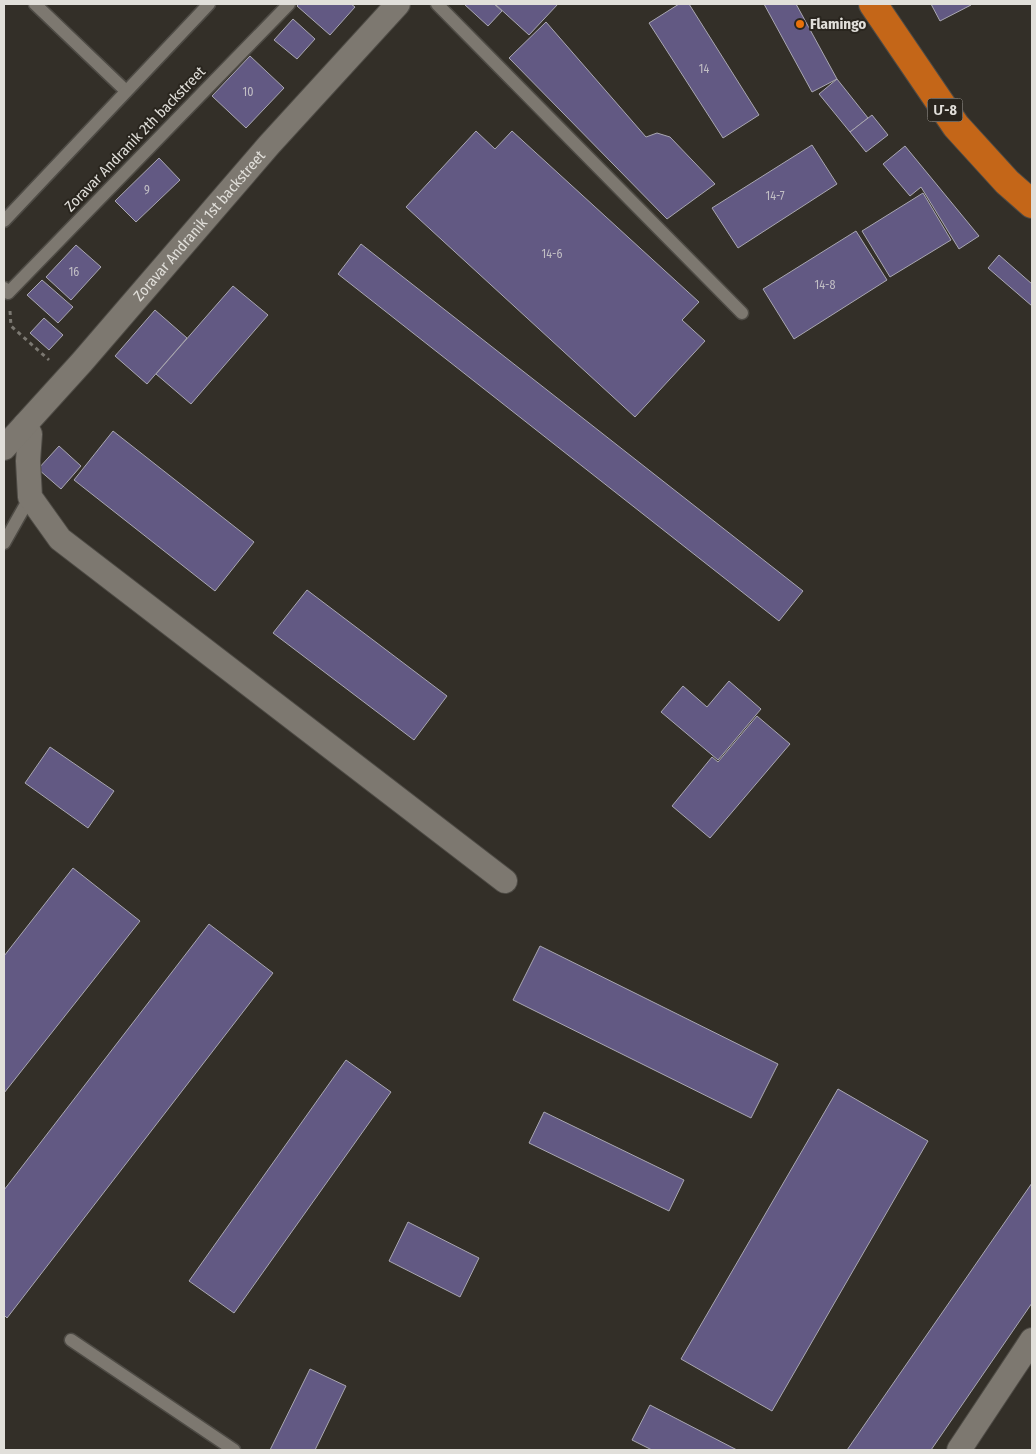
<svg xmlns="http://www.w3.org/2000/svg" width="1036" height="1454" font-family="'Fira Sans Condensed','Noto Sans Armenian',sans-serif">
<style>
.building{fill:#625983;stroke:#a9a7b1}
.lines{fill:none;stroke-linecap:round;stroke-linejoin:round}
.service-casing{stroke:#4e4b45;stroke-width:15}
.minor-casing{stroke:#4e4b45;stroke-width:26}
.trunk-casing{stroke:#4e4b45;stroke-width:30}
.path{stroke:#7b7871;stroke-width:3;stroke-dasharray:4 4;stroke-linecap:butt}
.service{stroke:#7d7870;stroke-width:12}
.minor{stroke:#7d7870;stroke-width:24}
.trunk{stroke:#c46618;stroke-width:28}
.food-dot{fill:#e8710a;stroke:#29251e;stroke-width:2}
.labels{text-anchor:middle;stroke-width:4;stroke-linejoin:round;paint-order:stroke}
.number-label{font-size:12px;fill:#c1bec4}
.shield{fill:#29251e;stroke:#aaa7a2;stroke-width:1}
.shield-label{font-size:14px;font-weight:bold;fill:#e1dfda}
.poi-label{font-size:15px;font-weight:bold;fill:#e1dfda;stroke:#29251e;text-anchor:start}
.street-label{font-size:15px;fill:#e1dfda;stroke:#29251e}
</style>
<rect width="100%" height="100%" fill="#332f28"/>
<g class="building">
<path d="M 299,4 L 351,4 L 355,7 L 330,35 L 297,6 Z"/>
<path d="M 464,4 L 494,4 L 502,11 L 488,26 Z"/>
<path d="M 495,4 L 558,4 L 529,35 Z"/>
<path d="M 679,4 L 689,4 L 759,115 L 723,138 L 649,23 Z"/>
<path d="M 764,4 L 796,4 L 837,79 L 812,92 Z"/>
<path d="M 931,4 L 970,4 L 971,5 L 940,21 Z"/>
<path d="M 293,19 L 315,39 L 297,59 L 274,40 Z"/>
<path d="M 546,22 L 646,137 L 657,133 L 670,137 L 715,184 L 667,219 L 509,58 Z"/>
<path d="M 250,56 L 284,88 L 246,128 L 212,96 Z"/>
<path d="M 837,79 L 868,118 L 850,132 L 819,94 Z"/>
<path d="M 872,115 L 888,135 L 866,152 L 850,132 Z"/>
<path d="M 476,131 L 495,149 L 512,131 L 699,302 L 682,320 L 705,341 L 635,417 L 406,207 Z"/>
<path d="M 812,145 L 837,184 L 738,248 L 712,208 Z"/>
<path d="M 905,146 L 979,236 L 959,249 L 921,187 L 910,196 L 883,164 Z"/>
<path d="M 159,158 L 180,180 L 136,222 L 115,201 Z"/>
<path d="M 923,193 L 951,240 L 890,277 L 862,231 Z"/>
<path d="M 856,231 L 887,280 L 794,339 L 763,289 Z"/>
<path d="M 361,244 L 803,591 L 779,621 L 338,274 Z"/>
<path d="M 76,245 L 101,267 L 71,300 L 46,277 Z"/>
<path d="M 999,255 L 1032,284 L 1032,306 L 988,268 Z"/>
<path d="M 42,280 L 73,307 L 58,323 L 27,295 Z"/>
<path d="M 233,286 L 268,315 L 191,404 L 156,374 Z"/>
<path d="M 155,310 L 187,338 L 147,384 L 115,356 Z"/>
<path d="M 44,318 L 63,335 L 49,350 L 30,333 Z"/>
<path d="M 113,431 L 254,542 L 215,591 L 74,480 Z"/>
<path d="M 59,446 L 81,466 L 61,489 L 38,469 Z"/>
<path d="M 307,590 L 447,696 L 414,740 L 273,633 Z"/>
<path d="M 729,681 L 761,709 L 718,760 L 661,712 L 683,686 L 707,707 Z"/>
<path d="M 757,716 L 790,744 L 710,838 L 672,806 L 712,757 L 718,762 Z"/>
<path d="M 50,747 L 114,791 L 88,828 L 25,783 Z"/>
<path d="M 73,868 L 140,921 L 4,1093 L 4,956 Z"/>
<path d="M 209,924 L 273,973 L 7,1318 L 4,1315 L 4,1190 Z"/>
<path d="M 540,946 L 778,1064 L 751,1118 L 513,1000 Z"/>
<path d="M 346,1060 L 391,1092 L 234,1313 L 189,1281 Z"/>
<path d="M 838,1089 L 928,1141 L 772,1411 L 681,1359 Z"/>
<path d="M 544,1112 L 684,1180 L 669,1211 L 529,1143 Z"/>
<path d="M 1032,1183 L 1032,1303 L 931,1450 L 847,1450 Z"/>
<path d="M 408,1222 L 479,1258 L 460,1297 L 389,1261 Z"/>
<path d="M 310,1369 L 346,1386 L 315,1450 L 270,1450 Z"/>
<path d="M 650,1405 L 737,1450 L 652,1450 L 632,1440 Z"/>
</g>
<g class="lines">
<defs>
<g id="service">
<path d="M 35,4 L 126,91"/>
<path d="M 437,4 L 742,313"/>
<path d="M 4,221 L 209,4"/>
<path d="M 4,288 L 8,293 L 289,4"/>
<path d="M 4,543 L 30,497"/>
<path d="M 71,1340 L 234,1450"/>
</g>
<g id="minor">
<path d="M 25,425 L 30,434 L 28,461 L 30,497 L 60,539 L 505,881"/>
<path id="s1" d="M 4,448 L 82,362 L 269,145 L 398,4"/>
<path d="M 959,1450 L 1032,1340"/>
</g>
<path id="trunk" d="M 873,4 L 956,126 L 1007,182 L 1032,204"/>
</defs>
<use href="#service" class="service-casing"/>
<use href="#minor" class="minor-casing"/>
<use href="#trunk" class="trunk-casing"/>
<path class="path" d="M 10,311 L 11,326 L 49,360"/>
<use href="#service" class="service"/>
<use href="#minor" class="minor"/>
<use href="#trunk" class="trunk"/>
</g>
<circle class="food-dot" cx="800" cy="24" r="5"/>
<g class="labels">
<g class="number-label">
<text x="704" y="73">14</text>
<text x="248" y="96">10</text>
<text x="147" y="194">9</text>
<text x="775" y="200">14-7</text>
<text x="552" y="258">14-6</text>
<text x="74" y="276">16</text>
<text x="825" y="289">14-8</text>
</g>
<rect class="shield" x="927.5" y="98.5" width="35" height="23" rx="4"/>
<g class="shield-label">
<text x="945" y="115">Մ-8</text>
</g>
<g class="poi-label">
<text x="810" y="29">Flamingo</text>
</g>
<g class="street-label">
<text transform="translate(135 139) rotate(-46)" y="5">Zoravar Andranik 2th backstreet</text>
<text dy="5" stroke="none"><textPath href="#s1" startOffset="296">Zoravar Andranik 1st backstreet</textPath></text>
</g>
</g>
<rect width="1036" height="1454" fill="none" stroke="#e1dfda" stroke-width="10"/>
</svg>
